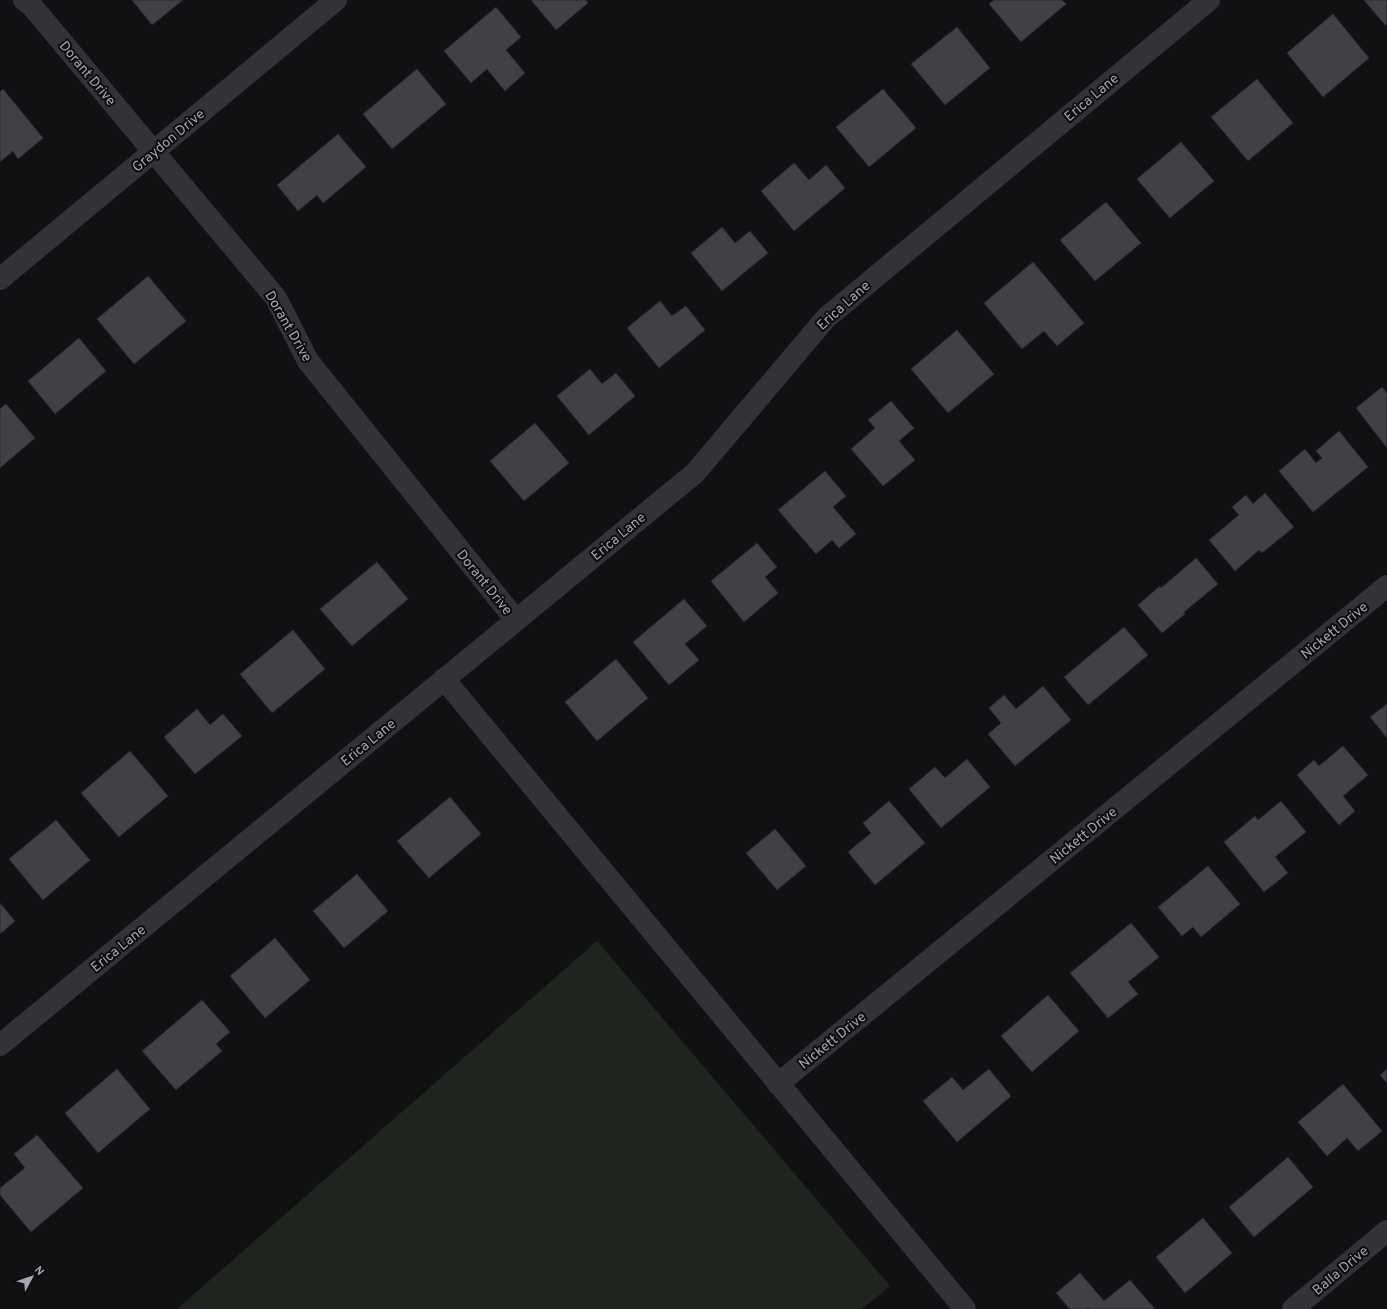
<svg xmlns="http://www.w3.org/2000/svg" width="1387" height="1309" font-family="Overpass,sans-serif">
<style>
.green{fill:#1e251e}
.building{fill:#404146;stroke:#2b2b2f}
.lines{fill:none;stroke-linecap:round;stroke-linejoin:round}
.minor{stroke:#323338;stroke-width:22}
.labels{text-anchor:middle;stroke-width:4;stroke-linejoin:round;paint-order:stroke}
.street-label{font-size:14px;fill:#a3a8b3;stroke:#0c0c0e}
</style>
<rect width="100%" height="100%" fill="#111113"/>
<path class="green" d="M 597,941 L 890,1286 L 862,1309 L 177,1309 Z"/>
<g class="building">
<path d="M 132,0 L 183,0 L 152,25 Z"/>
<path d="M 531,0 L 586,0 L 588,3 L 556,30 Z"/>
<path d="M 994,0 L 1062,0 L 1066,4 L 1021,42 L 989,4 Z"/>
<path d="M 1364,0 L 1387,0 L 1387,24 L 1385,25 Z"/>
<path d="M 496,7 L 521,37 L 506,50 L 525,73 L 505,91 L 487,69 L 471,83 L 444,51 Z"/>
<path d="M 1333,14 L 1369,58 L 1323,97 L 1287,53 Z"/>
<path d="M 957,27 L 990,68 L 945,105 L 911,64 Z"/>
<path d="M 417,69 L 446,104 L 392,149 L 363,114 Z"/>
<path d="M 1257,79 L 1293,123 L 1248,161 L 1211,117 Z"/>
<path d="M 3,89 L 43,138 L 18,159 L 13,151 L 0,162 L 0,92 Z"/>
<path d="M 883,89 L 916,128 L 869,167 L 836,127 Z"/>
<path d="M 338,134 L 366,167 L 323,203 L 317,195 L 298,211 L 277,185 Z"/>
<path d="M 1181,142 L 1214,181 L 1170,218 L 1137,179 Z"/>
<path d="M 794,163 L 809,180 L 826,165 L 845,188 L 794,231 L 761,191 Z"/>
<path d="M 1106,202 L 1141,243 L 1095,281 L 1060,240 Z"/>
<path d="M 722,227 L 735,243 L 750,231 L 768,253 L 722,291 L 691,253 Z"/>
<path d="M 1033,262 L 1084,323 L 1057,346 L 1044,331 L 1022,349 L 984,303 Z"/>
<path d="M 148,276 L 186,321 L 134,364 L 97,319 Z"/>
<path d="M 660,301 L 672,316 L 686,306 L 705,330 L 659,368 L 627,328 Z"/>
<path d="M 957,330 L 994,374 L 948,413 L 911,369 Z"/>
<path d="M 79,338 L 106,371 L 55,414 L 28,381 Z"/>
<path d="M 590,369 L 602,384 L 616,373 L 635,396 L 589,435 L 557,396 Z"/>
<path d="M 1382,387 L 1387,393 L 1387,448 L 1356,408 Z"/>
<path d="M 891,401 L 914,428 L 899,441 L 915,460 L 883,486 L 851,449 L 875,428 L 868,420 Z"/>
<path d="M 6,404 L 35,438 L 0,468 L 0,409 Z"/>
<path d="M 535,423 L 569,463 L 524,501 L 490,461 Z"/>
<path d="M 1339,431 L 1368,467 L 1313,512 L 1279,471 L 1305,449 L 1316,463 L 1322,458 L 1316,451 Z"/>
<path d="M 825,471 L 846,496 L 833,507 L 856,534 L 839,548 L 832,540 L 816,554 L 778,510 Z"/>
<path d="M 1265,493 L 1294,527 L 1262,553 L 1259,550 L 1235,571 L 1209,540 L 1239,515 L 1232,507 L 1246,495 L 1253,504 Z"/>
<path d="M 757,543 L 777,567 L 765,577 L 778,593 L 744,622 L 711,581 Z"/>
<path d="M 1196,558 L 1218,584 L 1184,612 L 1185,614 L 1162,633 L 1138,605 L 1160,586 L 1161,588 Z"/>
<path d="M 377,562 L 408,599 L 352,646 L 320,609 Z"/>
<path d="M 684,599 L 707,626 L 685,644 L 699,660 L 669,685 L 633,642 Z"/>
<path d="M 1124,627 L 1148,655 L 1088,705 L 1064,677 Z"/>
<path d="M 293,630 L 325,669 L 272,713 L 240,674 Z"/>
<path d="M 616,659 L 648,698 L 597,741 L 565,702 Z"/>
<path d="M 1043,686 L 1071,720 L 1015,766 L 988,734 L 1001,723 L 989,708 L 1004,695 L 1016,709 Z"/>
<path d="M 1387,704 L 1387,738 L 1370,717 Z"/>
<path d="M 197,709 L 210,725 L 223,714 L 242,736 L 195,774 L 164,737 Z"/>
<path d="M 1343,746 L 1368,775 L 1343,796 L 1355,811 L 1339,825 L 1297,775 L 1314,760 L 1319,766 Z"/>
<path d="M 130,751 L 168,796 L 119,837 L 81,793 Z"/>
<path d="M 967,759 L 990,787 L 941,828 L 909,789 L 935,767 L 945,778 Z"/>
<path d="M 450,797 L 481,834 L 429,878 L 397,841 Z"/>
<path d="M 889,801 L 925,843 L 875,885 L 848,852 L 871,833 L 863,823 Z"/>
<path d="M 1281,801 L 1306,832 L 1275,857 L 1288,873 L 1264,892 L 1224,842 L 1255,816 L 1258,820 Z"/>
<path d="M 56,820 L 90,860 L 43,900 L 9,859 Z"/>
<path d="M 775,829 L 806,866 L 777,890 L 746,853 Z"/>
<path d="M 1208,866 L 1240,904 L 1201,937 L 1193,927 L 1182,936 L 1158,907 Z"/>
<path d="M 357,874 L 388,911 L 344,948 L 313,911 Z"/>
<path d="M 0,903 L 15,921 L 0,934 Z"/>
<path d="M 1131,923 L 1159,957 L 1128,982 L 1138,994 L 1108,1018 L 1070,973 Z"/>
<path d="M 275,938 L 310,980 L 265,1018 L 230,976 Z"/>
<path d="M 1048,995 L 1079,1031 L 1032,1072 L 1001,1036 Z"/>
<path d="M 202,1000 L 230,1032 L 216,1044 L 222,1051 L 176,1090 L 142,1051 Z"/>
<path d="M 117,1069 L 150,1109 L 98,1153 L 65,1113 Z"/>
<path d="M 989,1069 L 1011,1096 L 957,1142 L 923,1101 L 952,1077 L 963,1090 Z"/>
<path d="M 1387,1069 L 1387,1083 L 1380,1075 Z"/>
<path d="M 1343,1084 L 1382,1131 L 1358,1151 L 1347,1138 L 1327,1156 L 1298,1122 Z"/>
<path d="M 37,1135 L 83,1188 L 31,1232 L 0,1195 L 0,1188 L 25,1168 L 14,1154 Z"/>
<path d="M 1288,1157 L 1313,1187 L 1254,1237 L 1229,1207 Z"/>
<path d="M 1203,1218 L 1232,1253 L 1185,1293 L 1156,1257 Z"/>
<path d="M 1080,1273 L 1104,1301 L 1130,1280 L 1155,1309 L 1089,1309 L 1088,1308 L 1087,1309 L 1070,1309 L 1056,1293 Z"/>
</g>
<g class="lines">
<g class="minor">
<path d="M 24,0 L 31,5 L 276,298 L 308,361 L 516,620"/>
<path d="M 0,279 L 336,0"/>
<path d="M 444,679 L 965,1309"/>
<path d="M 0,1045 L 695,473 L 826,318 L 1209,0"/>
<path d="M 778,1084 L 1387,586"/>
<path d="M 1293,1309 L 1387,1231"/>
</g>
</g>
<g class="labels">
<g class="street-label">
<text transform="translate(88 73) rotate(50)" y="5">Dorant Drive</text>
<text transform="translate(1091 97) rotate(-40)" y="5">Erica Lane</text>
<text transform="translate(168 140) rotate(-40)" y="5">Graydon Drive</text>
<text transform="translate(843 305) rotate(-42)" y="5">Erica Lane</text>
<text transform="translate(289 326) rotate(60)" y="5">Dorant Drive</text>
<text transform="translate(618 536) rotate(-40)" y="5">Erica Lane</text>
<text transform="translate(485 582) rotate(51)" y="5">Dorant Drive</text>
<text transform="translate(1334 630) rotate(-39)" y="5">Nickett Drive</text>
<text transform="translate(368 742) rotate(-39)" y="5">Erica Lane</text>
<text transform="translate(1083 835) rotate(-39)" y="5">Nickett Drive</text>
<text transform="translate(118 948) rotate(-39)" y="5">Erica Lane</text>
<text transform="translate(832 1040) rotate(-39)" y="5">Nickett Drive</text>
<text transform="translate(1340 1270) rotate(-40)" y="5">Balla Drive</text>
</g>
</g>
<g transform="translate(32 1277) rotate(50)" stroke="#0c0c0e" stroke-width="3" paint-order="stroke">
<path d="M0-3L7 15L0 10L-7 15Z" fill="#a3a8b3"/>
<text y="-6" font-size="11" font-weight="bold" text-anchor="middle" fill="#a3a8b3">N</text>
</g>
</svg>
